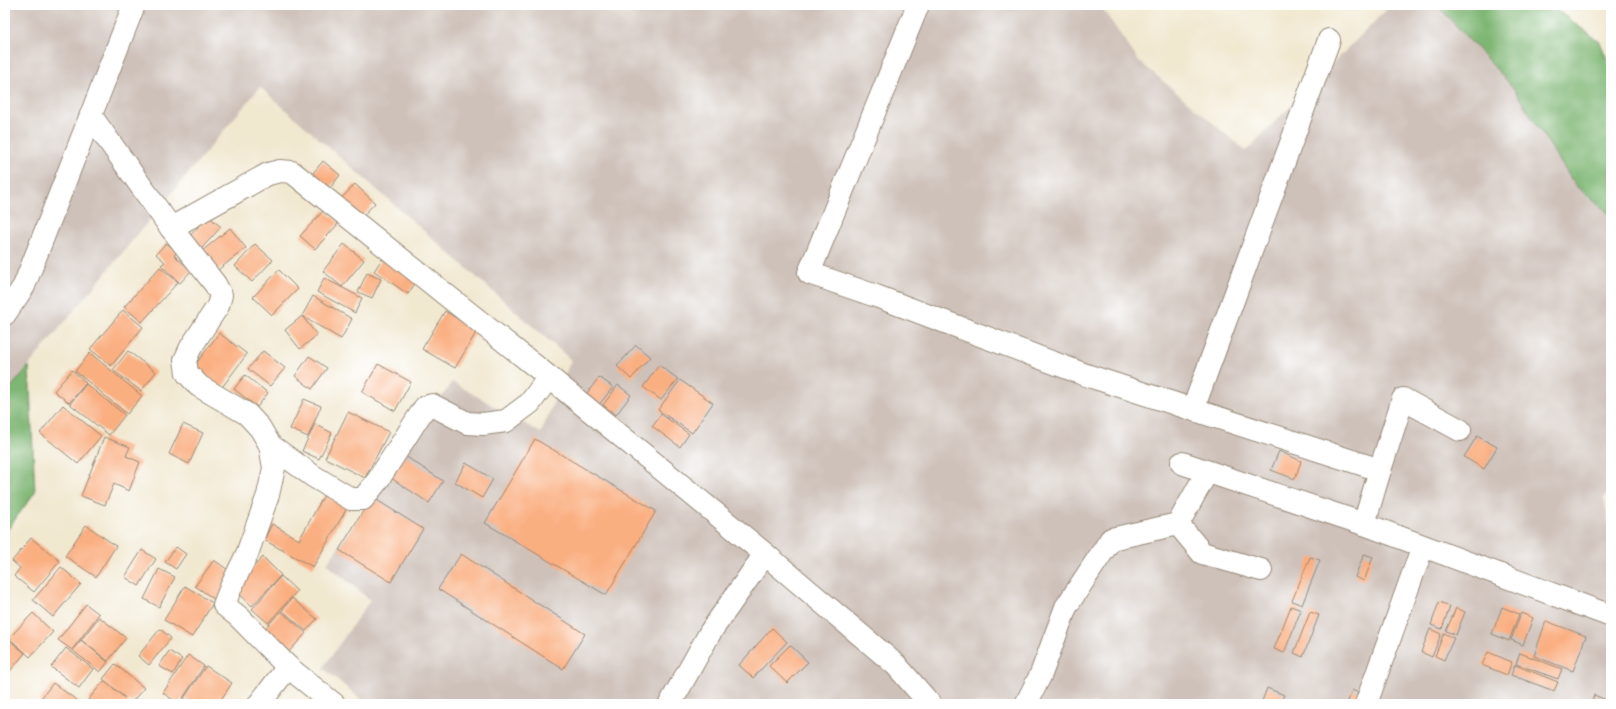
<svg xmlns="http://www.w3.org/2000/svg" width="1616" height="709" font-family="'EB Garamond',serif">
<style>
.industrial{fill:#cec1b9}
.forest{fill:#7eb673;stroke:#5c7048}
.building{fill:#faaf81}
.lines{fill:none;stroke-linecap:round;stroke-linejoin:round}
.minor-casing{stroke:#968977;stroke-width:24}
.minor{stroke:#fff;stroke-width:22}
</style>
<rect width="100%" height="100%" fill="#fff"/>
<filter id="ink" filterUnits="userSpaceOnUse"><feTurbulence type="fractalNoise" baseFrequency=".025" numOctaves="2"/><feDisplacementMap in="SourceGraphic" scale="8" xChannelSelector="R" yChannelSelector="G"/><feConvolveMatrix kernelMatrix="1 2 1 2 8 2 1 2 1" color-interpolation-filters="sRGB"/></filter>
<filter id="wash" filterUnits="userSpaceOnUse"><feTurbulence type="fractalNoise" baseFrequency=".012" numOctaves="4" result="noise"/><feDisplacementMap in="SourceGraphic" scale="16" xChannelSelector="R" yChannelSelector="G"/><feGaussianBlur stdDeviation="0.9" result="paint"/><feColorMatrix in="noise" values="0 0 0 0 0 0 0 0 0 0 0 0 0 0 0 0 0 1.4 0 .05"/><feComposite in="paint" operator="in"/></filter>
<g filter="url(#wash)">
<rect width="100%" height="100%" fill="#f1e8d0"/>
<path class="industrial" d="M 5,5 L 1100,5 L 1138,60 L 1246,151 L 1391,5 L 1437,5 L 1512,86 L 1575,185 L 1611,215 L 1611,492 L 1604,497 L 1611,536 L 1611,704 L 367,704 L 323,668 L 370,600 L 327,564 L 452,382 L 541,433 L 571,360 L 260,87 L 5,394 Z"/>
<g class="forest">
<path d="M 1437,5 L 1550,5 L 1600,42 L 1611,69 L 1611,215 L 1575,185 L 1512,86 Z"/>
<path d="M 29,366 L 35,492 L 5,533 L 5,394 Z"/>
</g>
<g id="blocks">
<g class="building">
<path d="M 323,161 L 340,175 L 327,192 L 309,178 Z"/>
<path d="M 355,184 L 375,203 L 359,220 L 339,201 Z"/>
<path d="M 324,210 L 339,223 L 315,249 L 300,236 Z"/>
<path d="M 208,216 L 221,227 L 201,249 L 188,238 Z"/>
<path d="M 230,228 L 246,248 L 218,270 L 202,251 Z"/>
<path d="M 166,243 L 177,252 L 174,255 L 191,271 L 180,283 L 161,265 L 165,262 L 156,254 Z"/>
<path d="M 255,244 L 273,260 L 252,282 L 235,266 Z"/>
<path d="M 344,244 L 364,260 L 342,287 L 323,271 Z"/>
<path d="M 382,259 L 416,282 L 408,294 L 374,271 Z"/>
<path d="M 160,267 L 178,282 L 142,322 L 124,307 Z"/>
<path d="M 279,270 L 298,289 L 272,315 L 253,297 Z"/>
<path d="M 367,273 L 381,279 L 372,298 L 358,292 Z"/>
<path d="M 324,278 L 362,298 L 355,313 L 317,292 Z"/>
<path d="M 313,296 L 352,319 L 341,339 L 302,316 Z"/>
<path d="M 123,310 L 143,327 L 111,366 L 90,349 Z"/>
<path d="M 445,311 L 477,331 L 455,368 L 422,349 Z"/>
<path d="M 302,316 L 317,335 L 300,349 L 285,330 Z"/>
<path d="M 219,333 L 247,354 L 220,390 L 192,369 Z"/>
<path d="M 636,345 L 650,357 L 631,379 L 617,366 Z"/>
<path d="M 128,351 L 156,372 L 141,391 L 113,370 Z"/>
<path d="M 263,351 L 285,368 L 270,386 L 248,369 Z"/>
<path d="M 90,353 L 142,396 L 127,414 L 75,371 Z"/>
<path d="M 309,356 L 327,368 L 312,389 L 295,376 Z"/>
<path d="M 378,364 L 411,382 L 395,411 L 362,392 Z"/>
<path d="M 659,365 L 678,379 L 661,400 L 643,387 Z"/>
<path d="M 72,370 L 86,383 L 69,403 L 54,391 Z"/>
<path d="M 245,375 L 268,393 L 257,407 L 234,389 Z"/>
<path d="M 599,377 L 613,387 L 598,406 L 585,396 Z"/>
<path d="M 680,380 L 713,403 L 692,433 L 658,410 Z"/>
<path d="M 86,384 L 125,415 L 109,435 L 70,404 Z"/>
<path d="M 618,385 L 631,395 L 616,415 L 603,405 Z"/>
<path d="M 304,399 L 321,406 L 308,437 L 290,429 Z"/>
<path d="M 63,405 L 101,436 L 78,464 L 40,433 Z"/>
<path d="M 348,412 L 389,432 L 365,478 L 325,458 Z"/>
<path d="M 661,414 L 689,434 L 680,447 L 652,426 Z"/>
<path d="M 183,424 L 203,433 L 189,464 L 169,454 Z"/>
<path d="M 315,424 L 332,433 L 319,459 L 302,451 Z"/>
<path d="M 1477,436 L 1497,447 L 1484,469 L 1464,457 Z"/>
<path d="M 104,437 L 130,447 L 126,456 L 140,462 L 129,491 L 114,484 L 105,505 L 81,496 Z"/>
<path d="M 535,439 L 656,511 L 606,595 L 485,523 Z"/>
<path d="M 1279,451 L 1301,461 L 1295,479 L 1271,470 Z"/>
<path d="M 405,456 L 443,481 L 429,503 L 391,478 Z"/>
<path d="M 466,463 L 493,479 L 482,498 L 455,482 Z"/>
<path d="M 327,490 L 350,503 L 313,567 L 264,540 L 272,524 L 299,540 Z"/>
<path d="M 372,497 L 423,529 L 391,582 L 339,550 Z"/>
<path d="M 86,525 L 116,546 L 96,577 L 65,556 Z"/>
<path d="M 31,538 L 60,561 L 34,592 L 14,576 L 20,568 L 12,561 Z"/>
<path d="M 176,547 L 186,554 L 176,569 L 165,562 Z"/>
<path d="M 142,550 L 156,559 L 139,586 L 125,577 Z"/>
<path d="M 461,554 L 585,634 L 563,669 L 438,589 Z"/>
<path d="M 1364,554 L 1373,557 L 1364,581 L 1355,577 Z"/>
<path d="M 263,557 L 281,575 L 252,606 L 233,588 Z"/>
<path d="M 1310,557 L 1320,560 L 1302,605 L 1292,601 Z"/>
<path d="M 214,560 L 235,575 L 217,601 L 195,586 Z"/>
<path d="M 61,567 L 81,584 L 53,617 L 33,600 Z"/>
<path d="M 159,569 L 175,577 L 159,607 L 144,599 Z"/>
<path d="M 281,576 L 297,591 L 268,623 L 252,609 Z"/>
<path d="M 185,586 L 213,603 L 192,637 L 164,620 Z"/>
<path d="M 292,598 L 317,619 L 306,631 L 282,610 Z"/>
<path d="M 1439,602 L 1450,606 L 1442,629 L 1431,625 Z"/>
<path d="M 86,604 L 99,614 L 72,650 L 58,640 Z"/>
<path d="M 1291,606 L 1301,610 L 1284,653 L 1274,649 Z"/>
<path d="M 1502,607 L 1519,614 L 1509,641 L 1492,634 Z"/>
<path d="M 1456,608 L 1465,612 L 1456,635 L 1446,631 Z"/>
<path d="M 281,611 L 306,633 L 286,655 L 261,633 Z"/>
<path d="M 1310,612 L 1319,615 L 1303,657 L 1294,653 Z"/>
<path d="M 33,613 L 53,632 L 30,657 L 9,638 Z"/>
<path d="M 1521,613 L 1533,618 L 1523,645 L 1511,640 Z"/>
<path d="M 99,617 L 126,638 L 108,661 L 81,640 Z"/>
<path d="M 1546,621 L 1586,636 L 1573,671 L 1534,656 Z"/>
<path d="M 772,628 L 787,642 L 753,678 L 739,665 Z"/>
<path d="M 160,629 L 171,638 L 149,665 L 138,656 Z"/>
<path d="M 1430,629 L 1441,634 L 1432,657 L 1421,652 Z"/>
<path d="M 1444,633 L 1454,638 L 1444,660 L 1435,656 Z"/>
<path d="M 8,639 L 25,653 L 5,677 L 5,642 Z"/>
<path d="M 81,640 L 108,662 L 100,672 L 72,650 Z"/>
<path d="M 790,645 L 808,662 L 787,683 L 769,666 Z"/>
<path d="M 66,648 L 93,669 L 79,688 L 51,667 Z"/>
<path d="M 169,651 L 182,659 L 173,674 L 159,666 Z"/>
<path d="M 1488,652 L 1512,662 L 1507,675 L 1482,665 Z"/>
<path d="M 1520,653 L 1562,669 L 1558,679 L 1516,664 Z"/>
<path d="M 188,655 L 204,666 L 179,704 L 163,693 Z"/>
<path d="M 115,664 L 144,688 L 131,703 L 129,701 L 127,704 L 93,704 L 88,700 L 104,681 L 125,698 L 103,679 Z"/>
<path d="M 1515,665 L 1558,682 L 1554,691 L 1511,675 Z"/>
<path d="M 206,666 L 232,683 L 218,704 L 193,704 L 184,698 Z"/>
<path d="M 53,683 L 82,704 L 43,704 L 39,701 Z"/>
<path d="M 1267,688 L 1284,695 L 1280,704 L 1261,704 Z"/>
<path d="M 1352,690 L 1361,694 L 1357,704 L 1347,704 Z"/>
<path d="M 1594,695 L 1611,702 L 1611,704 L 1591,704 Z"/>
</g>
</g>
</g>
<g filter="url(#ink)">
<use href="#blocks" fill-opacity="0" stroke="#968977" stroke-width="1"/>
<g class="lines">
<defs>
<g id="minor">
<path d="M 918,5 L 809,273 L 876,296 L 1086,375 L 1380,470"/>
<path d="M 91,116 L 171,228 L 215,284 L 221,295 L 218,306 L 191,347 L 185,360 L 187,373 L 199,386 L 247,414 L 260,428 L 270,445 L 274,468 L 268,495 L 247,554 L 231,587 L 224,605 L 239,617 L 288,667 L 334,704"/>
<path d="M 171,228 L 268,174 L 280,171 L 292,172 L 549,377 L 765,554 L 896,665 L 930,704"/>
<path d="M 5,314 L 24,286 L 134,5"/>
<path d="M 1193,409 L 1329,40"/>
<path d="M 270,445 L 313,476 L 351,499 L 363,499 L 378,480 L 425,407 L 432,405 L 467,423 L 483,424 L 506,421 L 530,403 L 549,377"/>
<path d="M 1182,463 L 1364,524 L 1611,616"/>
<path d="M 1178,524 L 1207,472"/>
<path d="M 1364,524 L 1380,470 L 1403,399 L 1460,430"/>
<path d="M 259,704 L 288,667"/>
<path d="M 670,704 L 711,631 L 765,554"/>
<path d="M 1026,704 L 1041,674 L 1066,607 L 1111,539 L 1178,524 L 1202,553 L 1261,570"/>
<path d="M 1366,704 L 1423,546"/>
</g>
</defs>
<use href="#minor" class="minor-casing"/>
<use href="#minor" class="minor"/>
</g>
</g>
<rect width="1616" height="709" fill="none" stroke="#fff" stroke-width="20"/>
</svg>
